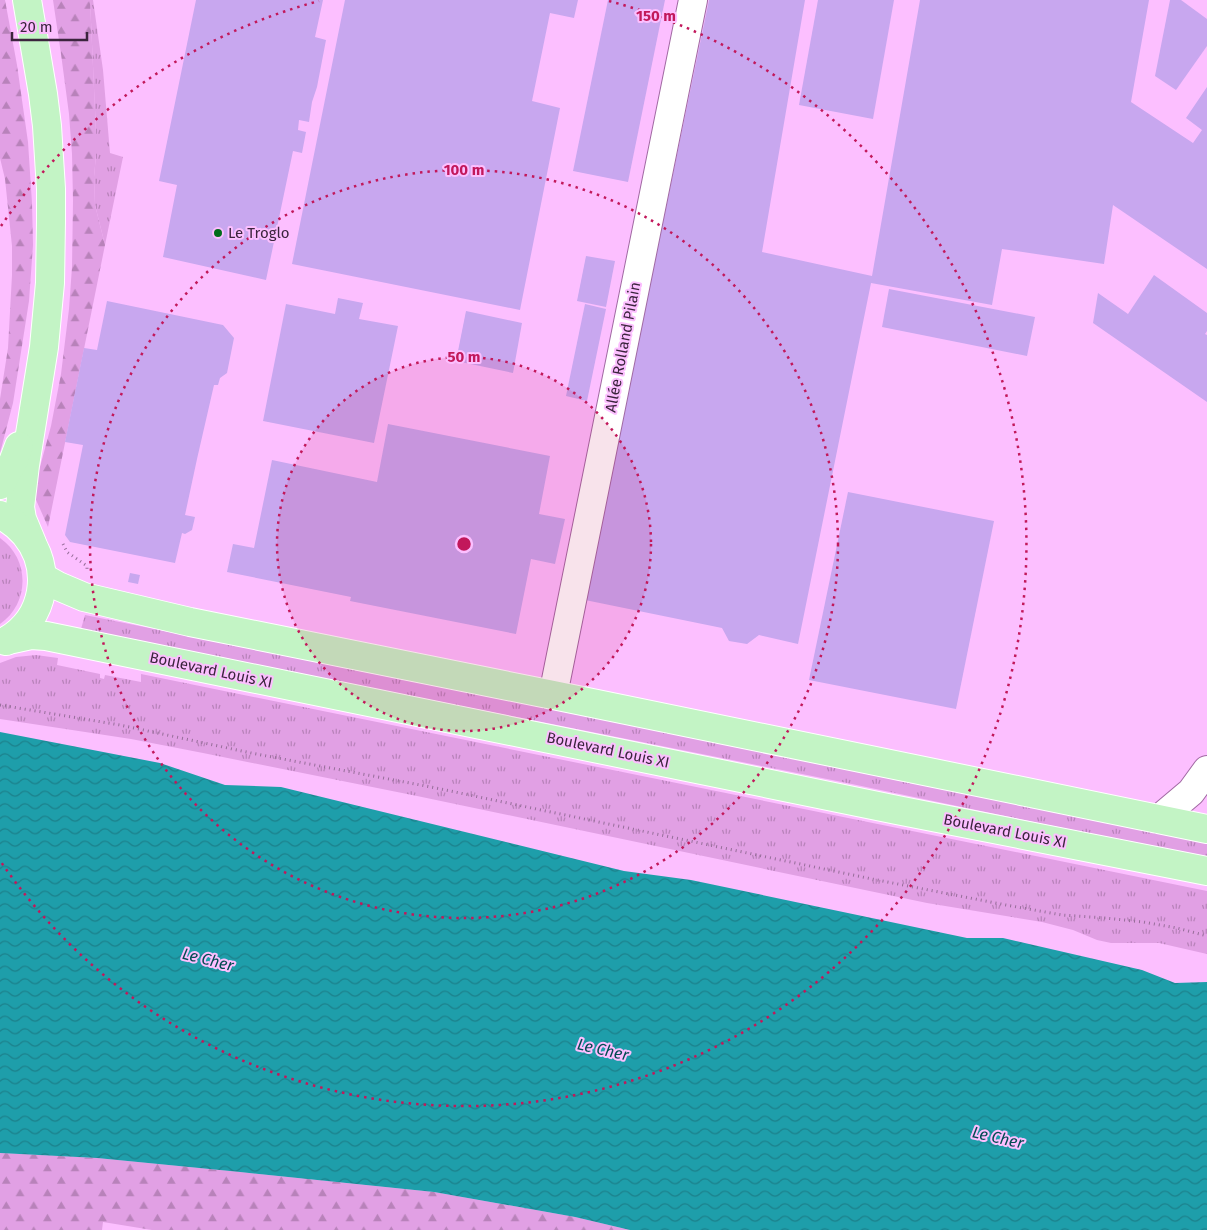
<svg xmlns="http://www.w3.org/2000/svg" width="1207" height="1230" font-family="'Fira Sans',sans-serif">
<style>
.grass{fill:url(#grass-tufts)}
.forest{fill:url(#forest-firs)}
.water{fill:url(#water-waves)}
.building{fill:#c8a7ef}
.lines{fill:none;stroke-linecap:round;stroke-linejoin:round}
.minor-casing{stroke:#a169a3;stroke-width:30}
.major-casing{stroke:#fff;stroke-width:30}
.path{stroke:#966d99;stroke-width:3;stroke-dasharray:1 4;stroke-linecap:butt}
.minor{stroke:#fff;stroke-width:28}
.major{stroke:#c3f4c5;stroke-width:28}
.ring{fill:none;stroke:#c2185b;stroke-width:2.5;stroke-dasharray:2.5 5}
.poi-dot{fill:#026c1b;stroke:#fcbfff;stroke-width:2}
.labels{text-anchor:middle;stroke-width:4;stroke-linejoin:round;paint-order:stroke}
.poi-label{font-size:15px;fill:#3b243d;stroke:#fcbfff;text-anchor:start}
.street-label{font-size:15px;fill:#3b243d;stroke:#fcbfff}
.water-label{font-size:16px;font-style:italic;fill:#034c52;stroke:#fcbfff}
.centre{fill:#c2185b;stroke:#fcbfff;stroke-width:2.5}
.ring-label{font-size:15px;text-anchor:middle;font-weight:bold;fill:#c2185b;stroke:#fcbfff;stroke-width:4;stroke-linejoin:round;paint-order:stroke}
</style>
<defs>
<pattern id="grass-tufts" width="24" height="20" patternUnits="userSpaceOnUse" patternTransform="scale(1.25)"><rect width="24" height="20" fill="#e1a0e4"/><path d="M3 7l-1-3M5 7V3M7 7l1-3M15 17l-1-3M17 17v-4M19 17l1-3" fill="none" stroke="#b882ba"/></pattern>
<pattern id="forest-firs" width="22" height="20" patternUnits="userSpaceOnUse" patternTransform="scale(1.25)"><rect width="22" height="20" fill="#e1a0e4"/><path d="M5 1l3.5 6h-7zM16 11l3.5 6h-7z" fill="#b882ba"/></pattern>
<pattern id="water-waves" width="16" height="10" patternUnits="userSpaceOnUse" patternTransform="scale(1.25)"><rect width="16" height="10" fill="#1e9eaa"/><path d="M0 5q4-4 8 0t8 0" fill="none" stroke="#1c818c"/></pattern>
</defs>
<rect width="100%" height="100%" fill="#fcbfff"/>
<g class="grass">
<path d="M 90,0 L 93,0 L 103,70 L 110,153 L 123,157 L 105,245 L 95,205 L 94,177 L 96,155 L 96,132 Z"/>
<path d="M 0,538 C 30,559 30,603 0,624 Z"/>
<path d="M 85,615 L 1207,842 L 1207,858 L 847,783 L 216,657 L 81,629 Z"/>
<path d="M 36,655 L 58,658 L 57,665 L 100,674 L 100,678 L 104,679 L 105,675 L 141,682 L 141,674 L 1207,891 L 1207,954 L 1159,943 L 1111,943 L 1097,940 L 1073,930 L 1042,922 L 927,903 L 417,796 L 203,753 L 131,739 L 0,719 L 0,663 L 16,657 Z"/>
</g>
<g class="forest">
<path d="M 0,0 L 5,0 L 17,65 L 28,142 L 32,203 L 33,245 L 29,301 L 13,403 L 0,453 L 0,399 L 8,348 L 12,275 L 12,246 L 5,179 L 0,158 Z"/>
<path d="M 53,0 L 90,0 L 96,132 L 96,155 L 94,177 L 95,205 L 105,245 L 48,527 L 33,493 L 51,426 L 61,374 L 69,309 L 72,267 L 73,201 L 72,154 L 69,114 L 61,54 Z"/>
<path d="M 0,1153 L 97,1158 L 240,1172 L 434,1192 L 575,1217 L 630,1230 L 152,1230 L 103,1222 L 102,1230 L 0,1230 Z"/>
</g>
<path class="water" d="M 0,732 L 160,763 L 225,785 L 281,787 L 624,871 L 691,880 L 967,938 L 1003,938 L 1142,970 L 1175,983 L 1207,982 L 1207,1230 L 630,1230 L 575,1217 L 434,1192 L 240,1172 L 97,1158 L 0,1153 Z"/>
<g class="building">
<path d="M 196,0 L 323,0 L 315,37 L 326,40 L 317,87 L 312,102 L 309,122 L 299,120 L 298,130 L 306,132 L 302,153 L 293,151 L 266,280 L 163,257 L 177,185 L 159,181 Z"/>
<path d="M 345,0 L 578,0 L 574,18 L 550,13 L 532,101 L 560,108 L 520,310 L 292,264 Z"/>
<path d="M 608,0 L 665,0 L 628,182 L 573,171 Z"/>
<path d="M 709,0 L 805,0 L 762,252 L 872,276 L 920,0 L 1149,0 L 1131,102 L 1193,143 L 1202,130 L 1186,118 L 1207,87 L 1207,269 L 1113,205 L 1104,264 L 1002,249 L 992,305 L 871,283 L 798,644 L 759,635 L 747,644 L 729,641 L 722,628 L 585,600 Z"/>
<path d="M 818,0 L 894,0 L 873,119 L 799,105 Z"/>
<path d="M 1170,0 L 1181,0 L 1207,19 L 1207,46 L 1176,90 L 1155,76 Z"/>
<path d="M 586,256 L 615,261 L 606,307 L 577,301 Z"/>
<path d="M 1154,275 L 1207,313 L 1207,331 L 1205,334 L 1207,335 L 1207,402 L 1093,323 L 1098,293 L 1128,314 Z"/>
<path d="M 889,289 L 1035,317 L 1027,356 L 882,327 Z"/>
<path d="M 338,298 L 363,303 L 359,319 L 398,326 L 374,443 L 263,421 L 286,304 L 335,314 Z"/>
<path d="M 107,301 L 223,325 L 234,338 L 227,373 L 220,378 L 218,385 L 214,385 L 197,459 L 185,515 L 195,517 L 192,530 L 185,534 L 182,533 L 175,563 L 70,542 L 65,535 L 83,445 L 65,442 L 84,348 L 97,350 Z"/>
<path d="M 585,304 L 606,309 L 587,401 L 566,396 Z"/>
<path d="M 466,311 L 522,323 L 513,373 L 456,361 Z"/>
<path d="M 388,424 L 550,456 L 539,514 L 565,519 L 555,564 L 531,559 L 516,634 L 350,601 L 351,597 L 227,572 L 233,544 L 254,548 L 272,460 L 377,482 Z"/>
<path d="M 848,492 L 994,521 L 956,709 L 809,680 Z"/>
<path d="M 130,573 L 140,575 L 138,584 L 128,582 Z"/>
</g>
<g class="lines">
<defs>
<g id="minor">
<path d="M 553,695 L 693,0"/>
<path d="M 1159,819 L 1191,792 L 1207,770"/>
</g>
<g id="major">
<path d="M 27,0 L 43,94 L 47,126 L 51,189 L 51,221 L 50,283 L 44,347 L 25,465 L 20,507 L 22,519 L 32,543"/>
<path d="M 0,485 L 13,462 L 19,446"/>
<path d="M 0,515 C 9,519 18,526 25,534 C 53,568 46,618 6,641"/>
<path d="M 42,577 L 58,586 L 84,597 L 190,622 L 553,695 L 1207,829"/>
<path d="M 8,640 L 31,635 L 46,636 L 897,810 L 1207,871"/>
</g>
</defs>
<use href="#minor" class="minor-casing"/>
<use href="#major" class="major-casing"/>
<g class="path">
<path d="M 63,544 L 67,552 L 87,566 L 87,569"/>
<path d="M 0,705 L 120,725 L 251,753 L 431,787 L 872,879 L 1006,905 L 1062,915 L 1105,918 L 1143,922 L 1177,928 L 1207,936"/>
</g>
<use href="#minor" class="minor"/>
<use href="#major" class="major"/>
</g>
<circle cx="464" cy="544" r="187" fill="#c2185b" fill-opacity=".12"/>
<g class="ring">
<circle cx="464" cy="544" r="187"/>
<circle cx="464" cy="544" r="374"/>
<path d="M1 226A562 562 0 0 1 319 1M609 1A562 562 0 1 1 1 862"/>
</g>
<circle class="poi-dot" cx="218" cy="233" r="5"/>
<g class="labels">
<g class="poi-label">
<text x="228" y="238">Le Troglo</text>
</g>
<g class="street-label">
<text transform="translate(623 347) rotate(-79)" y="5">Allée Rolland Pilain</text>
<text transform="translate(211 670) rotate(12)" y="5">Boulevard Louis XI</text>
<text transform="translate(608 750) rotate(12)" y="5">Boulevard Louis XI</text>
<text transform="translate(1005 831) rotate(11)" y="5">Boulevard Louis XI</text>
</g>
<g class="water-label">
<text transform="translate(208 959) rotate(14)" y="6">Le Cher</text>
<text transform="translate(603 1049) rotate(13)" y="6">Le Cher</text>
<text transform="translate(998 1137) rotate(13)" y="6">Le Cher</text>
</g>
</g>
<circle cx="464" cy="544" r="8" class="centre"/>
<g class="ring-label">
<text x="656" y="21">150 m</text>
<text x="464" y="175">100 m</text>
<text x="464" y="362">50 m</text>
</g>
<path d="M12 32v8h75v-8" fill="none" stroke="#3b243d" stroke-width="2.5"/>
<text x="20" y="32" font-size="15" fill="#3b243d" stroke="#fcbfff" stroke-width="4" paint-order="stroke">20 m</text>
</svg>
